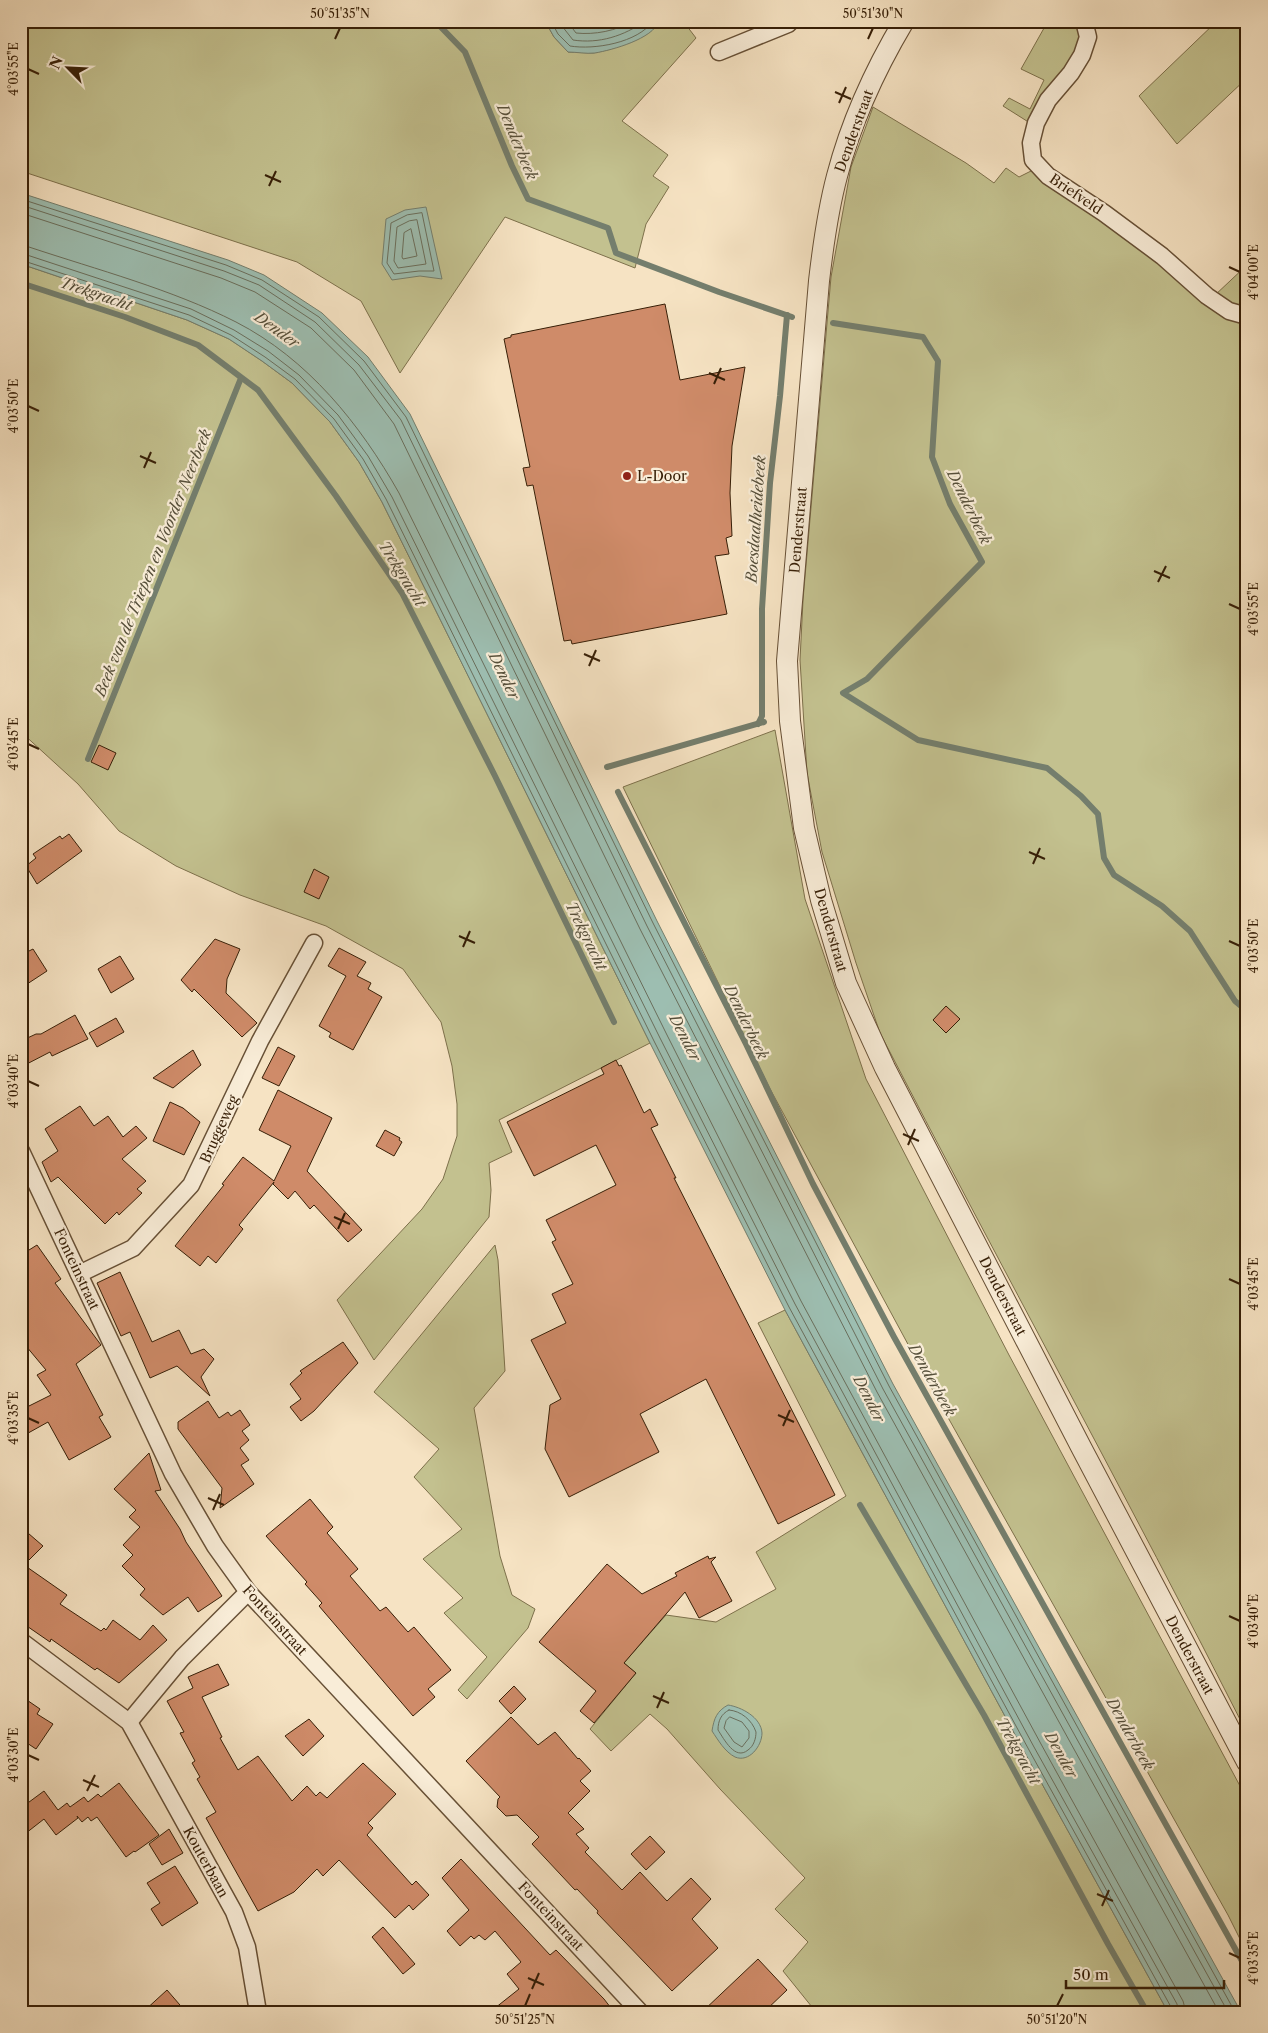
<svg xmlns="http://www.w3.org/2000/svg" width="1268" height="2033" font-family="'Libre Caslon Text',serif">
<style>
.green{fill:#c3c18f;stroke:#7d704b}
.water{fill:#9dbeb1;stroke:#747e6d}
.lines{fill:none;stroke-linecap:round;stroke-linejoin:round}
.shore{stroke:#6a6e5c;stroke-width:1}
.stream{stroke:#747e6d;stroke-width:6}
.building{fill:#cf8b69;stroke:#371f07}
.minor-casing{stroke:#675036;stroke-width:19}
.tertiary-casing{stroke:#675036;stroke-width:22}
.minor{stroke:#f9edd8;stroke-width:16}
.tertiary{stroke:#f9edd8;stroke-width:20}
.ticks{fill:none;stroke:#371f07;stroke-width:2}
.poi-dot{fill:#8f2418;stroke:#f9edd8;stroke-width:2}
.labels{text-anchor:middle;stroke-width:4.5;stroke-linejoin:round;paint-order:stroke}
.street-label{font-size:14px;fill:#371f07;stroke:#f9edd8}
.poi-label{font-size:14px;fill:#371f07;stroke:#f9edd8;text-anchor:start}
.water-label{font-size:15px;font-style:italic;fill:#564f3a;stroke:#f9edd8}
.neatline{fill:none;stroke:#371f07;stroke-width:2}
.ticks-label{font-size:12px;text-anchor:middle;fill:#371f07}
</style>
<rect width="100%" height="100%" fill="#f6e3c3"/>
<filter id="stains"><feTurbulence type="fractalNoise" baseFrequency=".004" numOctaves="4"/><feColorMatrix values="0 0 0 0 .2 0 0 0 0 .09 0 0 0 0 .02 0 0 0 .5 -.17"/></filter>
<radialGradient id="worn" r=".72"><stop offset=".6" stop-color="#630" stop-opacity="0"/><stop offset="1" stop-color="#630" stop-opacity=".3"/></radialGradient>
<g class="green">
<path d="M 21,21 L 545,21 L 554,37 L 568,52 L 593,53 L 611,49 L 657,26 L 659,21 L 683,21 L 696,38 L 622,121 L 668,155 L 653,176 L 669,187 L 646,224 L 635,268 L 505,217 L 400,373 L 361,301 L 297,262 L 21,171 Z"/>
<path d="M 1048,21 L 1077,21 L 1081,34 L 1072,60 L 1030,123 L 1003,106 L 1009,98 L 1030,109 L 1044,80 L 1021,69 Z"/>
<path d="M 1217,21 L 1247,21 L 1247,78 L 1177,144 L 1139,96 Z"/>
<path d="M 873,107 L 966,163 L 994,183 L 1006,168 L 1019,177 L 1031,171 L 1100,216 L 1204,301 L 1247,320 L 1247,1733 C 1128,1498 1001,1267 880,1033 L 856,963 L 822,852 L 807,773 L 800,660 L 803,600 L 831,277 L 851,167 Z"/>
<path d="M 21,264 L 187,320 L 229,339 L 262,361 L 292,383 L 330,422 L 359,462 L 382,502 L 650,1043 L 499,1120 L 512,1152 L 489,1163 L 491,1190 L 489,1217 L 374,1360 L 337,1300 L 422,1209 L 443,1179 L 457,1136 L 457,1104 L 452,1066 L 441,1022 L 403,969 L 326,926 L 240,895 L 176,866 L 119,831 L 78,784 L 21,732 Z"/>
<path d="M 1247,265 L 1247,311 L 1214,296 Z"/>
<path d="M 775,730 L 805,899 L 866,1079 L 1009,1355 L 1247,1799 L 1247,1953 L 1228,1915 L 937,1398 L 769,1087 L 623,787 Z"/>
<path d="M 495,1245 L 498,1260 L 505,1371 L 474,1408 L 500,1556 L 512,1595 L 535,1609 L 528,1628 L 467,1699 L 458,1690 L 487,1657 L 444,1613 L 463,1598 L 423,1559 L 462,1529 L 414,1477 L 439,1449 L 374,1392 Z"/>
<path d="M 785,1310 L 1025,1753 L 1168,2012 L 816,2012 L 783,1971 L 808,1942 L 775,1909 L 805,1878 L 720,1789 L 667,1729 L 650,1714 L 611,1751 L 590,1729 L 636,1673 L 624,1663 L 666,1615 L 716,1622 L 776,1589 L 756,1552 L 846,1496 L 758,1323 Z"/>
</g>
<g class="water">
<path d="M 545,21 L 659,21 C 653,39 612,50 595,53 C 586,54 576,52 568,52 L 554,37 Z"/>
<path d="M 21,193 L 228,260 L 264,275 L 322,313 L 368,357 L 410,414 L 657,921 L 893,1384 L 1241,2012 L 1168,2012 L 1025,1753 L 785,1310 L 650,1043 L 382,502 L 359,462 L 330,422 L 292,383 L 262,361 L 229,339 L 187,320 L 21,264 Z"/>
<path d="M 426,207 L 442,279 L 420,276 L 392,280 L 382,264 L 386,219 L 405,210 Z"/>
<path d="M 728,1705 C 741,1707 761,1717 762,1733 C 762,1746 749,1763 735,1757 C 725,1752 718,1740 712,1731 C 714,1718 717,1711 728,1705 Z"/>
</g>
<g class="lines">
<g class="shore">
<path d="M 551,21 L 558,34 L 570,46 C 594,50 638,43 653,21"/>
<path d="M 558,21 L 573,40 C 599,44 624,36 645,21"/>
<path d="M 567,21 L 576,33 C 594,35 617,31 632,21"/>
<path d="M 21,199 L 226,265 L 262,280 L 319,317 L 364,361 L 406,417 L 653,923 L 889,1386 L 1235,2012"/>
<path d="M 21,205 L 224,271 L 259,285 L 315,322 L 359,365 L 401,420 L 647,926 L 883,1389 L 1228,2012"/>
<path d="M 21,213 L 221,278 L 255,292 L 311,328 L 354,370 L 394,424 L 640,929 L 877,1392 L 1219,2012"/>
<path d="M 422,213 L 434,271 L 419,271 L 394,274 L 387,263 L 391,223 L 407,215 Z"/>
<path d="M 417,220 L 426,264 L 398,268 L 394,261 L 397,227 L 409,221 Z"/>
<path d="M 411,229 L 417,256 L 403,259 L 402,257 L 404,233 Z"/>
<path d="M 21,246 L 29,247 C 98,270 171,289 236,322 C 308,359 360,424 399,493 L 667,1035 L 801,1301 L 1041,1744 L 1183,2001 L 1186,2012"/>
<path d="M 21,253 L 191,309 L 234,330 L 268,351 L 299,375 L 338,415 L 368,456 L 392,497 L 660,1038 L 795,1304 L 1034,1747 L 1177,2004 L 1178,2012"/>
<path d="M 21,260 L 189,315 L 231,335 L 265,357 L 295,379 L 334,419 L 363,459 L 386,499 L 654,1041 L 789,1307 L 1029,1750 L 1171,2007 L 1172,2012"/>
<path d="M 729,1710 C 741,1711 752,1720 756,1732 C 756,1738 754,1746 748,1750 C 735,1761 724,1739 718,1730 C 718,1721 721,1714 729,1710 Z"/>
<path d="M 730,1717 L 742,1722 L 749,1731 L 749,1738 L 742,1747 L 734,1742 L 724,1728 L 726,1721 Z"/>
</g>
<g class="stream">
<path d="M 435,21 L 465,52 L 512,166 L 528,199 L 608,228 L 616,253 L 719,292 L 792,317"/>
<path d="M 21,283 L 125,317 L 198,345 L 258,390 L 336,496 L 402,593 L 495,776 L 614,1022"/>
<path d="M 833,323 L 923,337 L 938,361 L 932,457 L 950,504 L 982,562 L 867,679 L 843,693 L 918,740 L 1047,768 L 1081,796 L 1098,814 L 1104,858 L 1114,875 L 1162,906 L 1190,931 L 1235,1001 L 1247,1011"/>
<path d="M 758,724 L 762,716 L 762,609 L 770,483 L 780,396 L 787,315"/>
<path d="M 88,759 L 241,378"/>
<path d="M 607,767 L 764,722"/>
<path d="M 618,792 L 746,1044 L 813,1184 L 894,1337 L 1247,1970"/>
<path d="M 860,1505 L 984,1715 L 1108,1944 L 1147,2012"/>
</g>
</g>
<g class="building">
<path d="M 665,304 L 680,380 L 745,367 L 732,446 L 730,493 L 732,536 L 726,538 L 729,554 L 715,556 L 727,614 L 572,644 L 571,640 L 564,641 L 533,485 L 527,486 L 523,468 L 530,467 L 504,339 L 511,337 L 511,335 Z"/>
<path d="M 99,745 L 116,753 L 108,770 L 91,762 Z"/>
<path d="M 69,834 L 82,851 L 37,884 L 26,866 L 36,858 L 33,854 L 60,836 L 62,839 Z"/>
<path d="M 314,869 L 329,877 L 319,899 L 304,892 Z"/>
<path d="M 215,939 L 240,949 L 227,979 L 226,993 L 257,1023 L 242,1037 L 194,989 L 192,992 L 181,980 Z"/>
<path d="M 339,948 L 366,962 L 357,976 L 371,983 L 368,989 L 382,997 L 353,1050 L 329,1037 L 331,1033 L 319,1026 L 346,976 L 328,966 Z"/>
<path d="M 33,949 L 47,971 L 21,988 L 21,955 Z"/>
<path d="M 120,956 L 134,979 L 111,993 L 98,969 Z"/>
<path d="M 946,1006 L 960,1019 L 946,1033 L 933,1020 Z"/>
<path d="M 75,1015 L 88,1039 L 52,1056 L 50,1052 L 21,1067 L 21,1041 L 36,1034 L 41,1034 Z"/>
<path d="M 116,1018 L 124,1032 L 97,1047 L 89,1033 Z"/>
<path d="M 278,1047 L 295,1056 L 279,1086 L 262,1078 Z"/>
<path d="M 193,1050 L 201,1065 L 173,1088 L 153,1078 Z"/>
<path d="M 616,1060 L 619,1066 L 621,1065 L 644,1113 L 650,1109 L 658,1125 L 651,1128 L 676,1178 L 674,1178 L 835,1495 L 778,1524 L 706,1379 L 640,1414 L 659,1452 L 569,1497 L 545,1449 L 550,1405 L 561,1399 L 531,1340 L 566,1323 L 552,1294 L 573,1284 L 552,1242 L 556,1240 L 546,1220 L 616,1185 L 596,1145 L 534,1176 L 507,1122 L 604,1074 L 601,1068 Z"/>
<path d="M 278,1090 L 332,1118 L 307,1171 L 362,1230 L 348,1242 L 314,1205 L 310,1209 L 295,1191 L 288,1199 L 273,1184 L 274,1182 L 239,1225 L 243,1229 L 216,1263 L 208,1256 L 200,1266 L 175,1246 L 224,1185 L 222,1184 L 243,1157 L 274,1181 L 291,1146 L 259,1130 Z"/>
<path d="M 170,1102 L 183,1108 L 200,1122 L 184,1155 L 153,1141 Z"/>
<path d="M 80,1106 L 94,1126 L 108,1116 L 123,1137 L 136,1126 L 147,1138 L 122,1159 L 146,1181 L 137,1189 L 142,1193 L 119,1215 L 117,1212 L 105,1224 L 58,1177 L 51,1182 L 42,1162 L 58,1151 L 45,1129 Z"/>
<path d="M 385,1130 L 400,1138 L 399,1140 L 402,1142 L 394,1156 L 376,1146 Z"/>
<path d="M 37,1245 L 61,1279 L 55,1283 L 101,1345 L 76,1364 L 103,1415 L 99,1417 L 111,1437 L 69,1460 L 48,1422 L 21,1437 L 21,1410 L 51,1395 L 37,1375 L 46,1370 L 21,1340 L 21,1255 Z"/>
<path d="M 120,1272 L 152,1342 L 179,1330 L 191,1354 L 204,1349 L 214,1359 L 201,1377 L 210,1396 L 177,1366 L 150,1378 L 130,1332 L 121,1336 L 97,1283 Z"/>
<path d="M 343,1342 L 358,1363 L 314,1411 L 301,1421 L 290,1407 L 301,1399 L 290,1384 L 302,1373 L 300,1371 Z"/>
<path d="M 208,1401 L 219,1418 L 228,1412 L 231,1416 L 240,1410 L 250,1425 L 242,1431 L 249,1440 L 240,1448 L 249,1460 L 241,1465 L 254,1484 L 220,1508 L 222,1488 L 178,1429 L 178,1422 Z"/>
<path d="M 149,1453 L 161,1490 L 155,1491 L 180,1529 L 186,1542 L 222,1596 L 198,1612 L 188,1597 L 163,1615 L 140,1595 L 145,1589 L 122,1566 L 133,1555 L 123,1545 L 140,1527 L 129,1517 L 136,1510 L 114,1489 Z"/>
<path d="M 310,1499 L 333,1527 L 327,1533 L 358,1569 L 350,1576 L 380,1611 L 386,1607 L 408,1632 L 414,1627 L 451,1670 L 428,1689 L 435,1697 L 413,1716 L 319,1606 L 322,1603 L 305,1584 L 307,1582 L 266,1536 Z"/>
<path d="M 21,1527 L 43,1546 L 24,1565 L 67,1595 L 60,1604 L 101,1631 L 104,1628 L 106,1630 L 113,1620 L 140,1640 L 153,1625 L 167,1640 L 119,1683 L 97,1668 L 95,1670 L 51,1639 L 50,1642 L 21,1622 Z"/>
<path d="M 708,1556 L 709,1559 L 716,1557 L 711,1562 L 732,1601 L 699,1618 L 685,1592 L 624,1663 L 636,1673 L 594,1723 L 580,1711 L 596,1691 L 539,1642 L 607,1564 L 642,1594 L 677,1576 L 675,1573 Z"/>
<path d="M 218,1664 L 229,1685 L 202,1697 L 222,1737 L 220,1738 L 238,1770 L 258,1756 L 292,1801 L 307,1786 L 316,1796 L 320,1792 L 327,1798 L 363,1763 L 396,1794 L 368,1823 L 373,1828 L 367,1835 L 412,1885 L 416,1881 L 429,1895 L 413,1910 L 409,1905 L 395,1918 L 339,1860 L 323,1876 L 317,1869 L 294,1892 L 258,1911 L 206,1818 L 216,1812 L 197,1779 L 200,1777 L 192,1763 L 195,1761 L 180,1733 L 184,1732 L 167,1701 L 193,1688 L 188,1677 Z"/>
<path d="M 514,1686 L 526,1699 L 511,1714 L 499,1701 Z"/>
<path d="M 21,1696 L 40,1709 L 37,1714 L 53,1724 L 36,1749 L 21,1739 Z"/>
<path d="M 511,1717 L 538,1745 L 555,1732 L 578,1759 L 579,1758 L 591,1771 L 580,1781 L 590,1791 L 568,1813 L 584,1829 L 576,1834 L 589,1848 L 585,1852 L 622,1890 L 640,1872 L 667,1901 L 691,1878 L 711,1899 L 692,1919 L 718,1948 L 672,1991 L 597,1913 L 598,1911 L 577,1889 L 575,1890 L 532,1844 L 539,1837 L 517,1815 L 506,1816 L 497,1807 L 498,1799 L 500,1797 L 466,1761 Z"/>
<path d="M 309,1719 L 324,1736 L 303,1756 L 285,1736 Z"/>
<path d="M 119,1783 L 159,1835 L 135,1852 L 134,1851 L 126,1857 L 97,1817 L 91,1821 L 88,1817 L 82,1822 L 77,1816 L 78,1818 L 56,1835 L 44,1819 L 21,1837 L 21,1808 L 44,1791 L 58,1810 L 67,1803 L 70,1807 L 84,1797 L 88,1802 L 98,1794 L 101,1797 Z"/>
<path d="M 169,1829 L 183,1853 L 162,1865 L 149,1844 Z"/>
<path d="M 650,1836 L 665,1852 L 646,1870 L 631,1854 Z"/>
<path d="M 461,1859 L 550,1955 L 556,1950 L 604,1999 L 614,2012 L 490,2012 L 519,1989 L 507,1974 L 521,1962 L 495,1931 L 485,1940 L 479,1935 L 474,1939 L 471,1936 L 460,1946 L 447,1931 L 469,1910 L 442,1878 Z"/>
<path d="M 175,1866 L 198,1903 L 162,1926 L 151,1909 L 160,1903 L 147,1883 Z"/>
<path d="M 383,1927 L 415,1964 L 403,1974 L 372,1937 Z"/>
<path d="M 758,1959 L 787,1990 L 764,2012 L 702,2012 Z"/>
<path d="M 167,1990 L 186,2012 L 143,2012 Z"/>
</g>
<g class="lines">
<defs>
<g id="minor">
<path d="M 1084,21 L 1088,37 L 1082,55 L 1071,73 L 1048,100 L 1036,123 L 1031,143 L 1033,160 L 1048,176 L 1104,213 L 1162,256 L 1207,296 L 1229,311 L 1247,316"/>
<path d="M 719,52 L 788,24 L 791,21"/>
<path d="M 21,1151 L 173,1474 L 215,1546 L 248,1592 L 640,2012"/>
<path d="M 79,1274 L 133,1248 L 191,1185 L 260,1041 L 314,943"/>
<path d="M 21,1641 L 129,1722 L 234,1912 L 247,1947 L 258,2012"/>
<path d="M 129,1722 L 182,1658 L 248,1592"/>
</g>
<path id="tertiary" d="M 904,21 C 876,68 851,122 837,176 C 828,210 823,246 819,281 L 787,661 L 790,721 L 804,828 L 821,900 L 846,983 L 885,1068 L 1081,1447 L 1247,1762"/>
</defs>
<use href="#minor" class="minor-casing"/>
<use href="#tertiary" class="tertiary-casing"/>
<use href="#minor" class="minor"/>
<use href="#tertiary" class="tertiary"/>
</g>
<path class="ticks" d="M 335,39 L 340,28M 868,39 L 873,28M 28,69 L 39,74M 835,92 L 851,99M 839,103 L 846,87M 265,175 L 281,182M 269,186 L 276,171M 1229,267 L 1240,272M 709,373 L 725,380M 714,384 L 721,368M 28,406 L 39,411M 140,456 L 156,463M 144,468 L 151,452M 1154,571 L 1170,578M 1158,582 L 1166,566M 1229,604 L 1240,609M 584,654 L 600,661M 589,666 L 596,650M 28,744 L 39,749M 1029,852 L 1045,859M 1033,864 L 1040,848M 459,936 L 475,943M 1229,941 L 1240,946M 463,947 L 470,931M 28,1081 L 39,1086M 903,1134 L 919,1141M 908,1145 L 915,1129M 334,1217 L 350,1224M 338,1229 L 345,1213M 1229,1279 L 1240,1284M 778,1415 L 794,1422M 28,1418 L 39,1423M 783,1426 L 790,1410M 208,1498 L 224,1505M 213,1510 L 220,1494M 1229,1616 L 1240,1621M 653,1696 L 669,1703M 657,1708 L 664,1692M 28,1755 L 39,1760M 83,1780 L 99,1787M 87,1791 L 95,1775M 1097,1894 L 1113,1901M 1102,1906 L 1109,1890M 1229,1953 L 1240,1958M 528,1978 L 544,1985M 532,1989 L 539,1973M 525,2006 L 530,1994M 1057,2006 L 1063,1994"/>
<circle class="poi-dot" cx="627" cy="476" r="5"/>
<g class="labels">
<g class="street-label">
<text transform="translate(854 131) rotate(-70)" y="5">Denderstraat</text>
<text transform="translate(1076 194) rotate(34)" y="5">Briefveld</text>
<text transform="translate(798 530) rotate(-85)" y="5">Denderstraat</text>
<text transform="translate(831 930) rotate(74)" y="5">Denderstraat</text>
<text transform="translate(219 1129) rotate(-66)" y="5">Bruggeweg</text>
<text transform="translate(77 1269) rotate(65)" y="5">Fonteinstraat</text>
<text transform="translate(1003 1296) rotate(63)" y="5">Denderstraat</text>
<text transform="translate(275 1620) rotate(48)" y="5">Fonteinstraat</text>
<text transform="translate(1190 1655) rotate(62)" y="5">Denderstraat</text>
<text transform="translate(206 1862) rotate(61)" y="5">Kouterbaan</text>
<text transform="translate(551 1916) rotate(47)" y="5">Fonteinstraat</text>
</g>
<g class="poi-label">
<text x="637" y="481">L-Door</text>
</g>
<g class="water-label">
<text transform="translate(517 142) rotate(67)" y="5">Denderbeek</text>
<text transform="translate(96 294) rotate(19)" y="5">Trekgracht</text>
<text transform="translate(277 330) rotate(36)" y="5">Dender</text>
<text transform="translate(969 507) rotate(64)" y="5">Denderbeek</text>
<text transform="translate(756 519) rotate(-86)" y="5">Boesdaalheidebeek</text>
<text transform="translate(153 563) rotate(-68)" y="5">Beek van de Triepen en Voorder Neerbeek</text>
<text transform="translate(402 574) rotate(58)" y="5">Trekgracht</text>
<text transform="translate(504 676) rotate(64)" y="5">Dender</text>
<text transform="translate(586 936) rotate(64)" y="5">Trekgracht</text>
<text transform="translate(746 1022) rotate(64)" y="5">Denderbeek</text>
<text transform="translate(685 1038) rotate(63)" y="5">Dender</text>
<text transform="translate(932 1380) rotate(61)" y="5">Denderbeek</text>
<text transform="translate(869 1399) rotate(63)" y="5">Dender</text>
<text transform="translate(1130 1734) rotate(61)" y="5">Denderbeek</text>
<text transform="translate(1018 1751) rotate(61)" y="5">Trekgracht</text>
<text transform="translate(1061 1755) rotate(61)" y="5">Dender</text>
</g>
</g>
<rect width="1268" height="2033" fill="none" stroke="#f6e3c3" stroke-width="55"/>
<g transform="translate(68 68) rotate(294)" stroke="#f9edd8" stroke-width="4" paint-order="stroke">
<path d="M0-4L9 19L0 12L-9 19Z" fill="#371f07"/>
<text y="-8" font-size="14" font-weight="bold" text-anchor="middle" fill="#371f07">N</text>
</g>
<path d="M1066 1980v8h158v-8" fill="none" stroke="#371f07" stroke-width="2.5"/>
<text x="1073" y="1980" font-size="15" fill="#371f07" stroke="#f9edd8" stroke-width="4" paint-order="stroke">50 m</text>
<rect x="28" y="28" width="1212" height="1978" class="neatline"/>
<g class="ticks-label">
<text x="340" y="18">50°51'35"N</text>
<text x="873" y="18">50°51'30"N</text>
<text transform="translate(14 69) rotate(-90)" y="4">4°03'55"E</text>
<text transform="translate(1254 272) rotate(-90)" y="4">4°04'00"E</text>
<text transform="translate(14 406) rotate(-90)" y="4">4°03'50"E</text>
<text transform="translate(1254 609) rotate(-90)" y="4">4°03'55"E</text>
<text transform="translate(14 744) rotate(-90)" y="4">4°03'45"E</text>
<text transform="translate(1254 946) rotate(-90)" y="4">4°03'50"E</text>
<text transform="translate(14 1081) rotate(-90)" y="4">4°03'40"E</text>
<text transform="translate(1254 1284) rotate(-90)" y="4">4°03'45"E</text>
<text transform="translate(14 1418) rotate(-90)" y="4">4°03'35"E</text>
<text transform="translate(1254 1621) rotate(-90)" y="4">4°03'40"E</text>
<text transform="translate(14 1755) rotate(-90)" y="4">4°03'30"E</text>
<text transform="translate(1254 1958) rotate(-90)" y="4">4°03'35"E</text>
<text x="525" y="2024">50°51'25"N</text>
<text x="1057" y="2024">50°51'20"N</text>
</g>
<rect width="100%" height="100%" filter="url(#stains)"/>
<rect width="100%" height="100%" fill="url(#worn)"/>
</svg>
